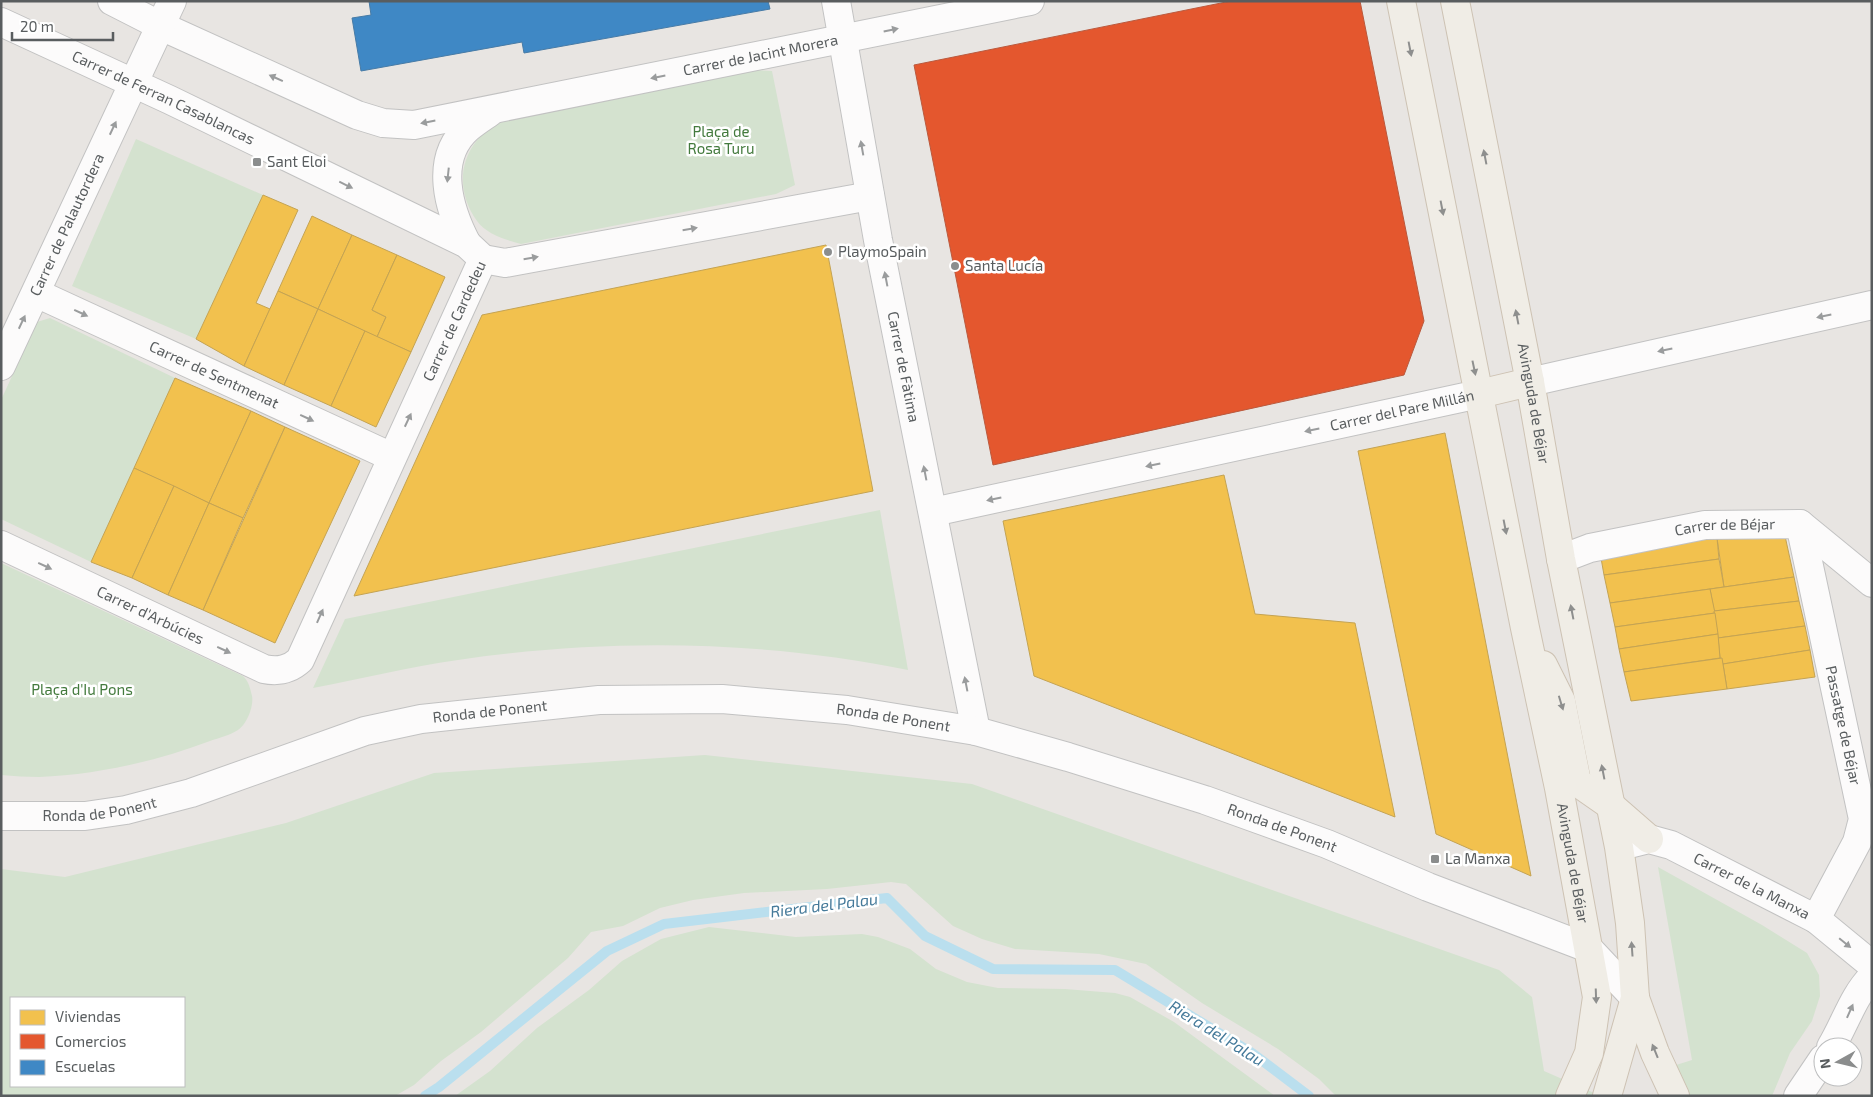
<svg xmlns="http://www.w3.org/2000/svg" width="1873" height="1097" font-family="'Exo 2',sans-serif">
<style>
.green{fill:#d4e2cf;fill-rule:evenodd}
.homes{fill:#f2c14e;stroke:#c4a353}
.shops{fill:#e4572e;stroke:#ba593d}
.schools{fill:#3f88c5;stroke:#477ba6}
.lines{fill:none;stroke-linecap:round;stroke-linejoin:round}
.stream{stroke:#badfee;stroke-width:10}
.minor-casing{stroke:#c2c2c2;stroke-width:30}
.major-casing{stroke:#cdc2b3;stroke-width:30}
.minor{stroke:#fcfbfb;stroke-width:28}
.major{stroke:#f0ede6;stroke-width:28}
.oneway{fill:#9a9c9d}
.oneway2{fill:#8e8f8e}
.poi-dot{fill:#8b8d8d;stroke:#fff;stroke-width:2}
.labels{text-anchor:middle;stroke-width:5;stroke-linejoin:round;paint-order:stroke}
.street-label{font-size:15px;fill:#595d5f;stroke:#fff}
.park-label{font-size:15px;fill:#437a3d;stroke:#fff}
.poi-label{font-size:15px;fill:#595d5f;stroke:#fff;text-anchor:start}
.water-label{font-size:16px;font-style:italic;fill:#457a9a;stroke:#fff}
</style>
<rect width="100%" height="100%" fill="#e8e5e2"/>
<g class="green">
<path d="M 752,70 L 772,71 L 795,185 L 776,194 L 521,244 C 506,240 486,234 477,221 C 450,183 463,137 506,120 Z"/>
<path d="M 136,139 L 263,195 L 196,339 L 72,286 Z"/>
<path d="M 50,318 L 175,378 L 91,562 L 1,519 L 1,400 L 37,322 Z"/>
<path d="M 880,510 L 908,670 C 761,640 606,638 458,660 C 409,667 361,679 313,688 L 345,619 Z"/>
<path d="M 1,563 L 243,676 C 249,682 250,688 252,696 C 254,706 247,724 238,730 C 230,735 219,738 210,741 C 157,761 96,775 39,777 C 27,777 14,776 1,775 Z"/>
<path d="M 705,755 L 972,784 L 1499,970 L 1532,997 L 1544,1071 L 1601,1096 L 1336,1096 L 1319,1079 L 1278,1049 L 1202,1003 L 1146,964 L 1099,954 L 1015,949 L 982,939 L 953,926 L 906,884 L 891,882 L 827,889 L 744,893 L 693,900 L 660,908 L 623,926 L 591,932 L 568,958 L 481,1032 L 441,1061 L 414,1085 L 395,1096 L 1,1096 L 1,869 L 65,877 L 286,823 L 434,773 ZM 11,998 L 184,998 L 184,1086 L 11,1086 Z"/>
<path d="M 1658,867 L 1762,925 L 1807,953 L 1819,975 L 1820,996 L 1812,1021 L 1790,1053 L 1772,1096 L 1685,1096 L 1673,1066 L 1692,1060 Z"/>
<path d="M 709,927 L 796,937 L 862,934 L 878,937 L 910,949 L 936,969 L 967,982 L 998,988 L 1065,989 L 1115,993 L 1130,997 L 1174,1022 L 1275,1096 L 455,1096 L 490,1071 L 537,1028 L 589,990 L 622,961 L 661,939 Z"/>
</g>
<g class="homes">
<path d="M 263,195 L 298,210 L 256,303 L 270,309 L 244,366 L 196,339 Z"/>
<path d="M 312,216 L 352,235 L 318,309 L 278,291 Z"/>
<path d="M 352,235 L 397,255 L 372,310 L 386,317 L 377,337 L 318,309 Z"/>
<path d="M 826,245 L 873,491 L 354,596 L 482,315 Z"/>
<path d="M 397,255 L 445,277 L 411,352 L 377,337 L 386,317 L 372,310 Z"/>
<path d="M 278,291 L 318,309 L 284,385 L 244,366 Z"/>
<path d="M 318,309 L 365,331 L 331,406 L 284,385 Z"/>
<path d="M 365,331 L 411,352 L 376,427 L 331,406 Z"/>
<path d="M 175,378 L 251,411 L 209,503 L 134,468 Z"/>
<path d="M 251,411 L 285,427 L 243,518 L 209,503 Z"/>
<path d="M 285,427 L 360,461 L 275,643 L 203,610 Z"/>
<path d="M 1445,433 L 1531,876 L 1436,834 L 1358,451 Z"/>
<path d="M 134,468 L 174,486 L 132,578 L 91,562 Z"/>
<path d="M 1224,475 L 1255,614 L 1355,623 L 1395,817 L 1034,676 L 1003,521 Z"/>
<path d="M 174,486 L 209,503 L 168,595 L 132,578 Z"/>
<path d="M 209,503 L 243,518 L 203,610 L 168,595 Z"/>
<path d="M 1785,536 L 1794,577 L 1724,587 L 1717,538 Z"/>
<path d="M 1711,538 L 1717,538 L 1719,559 L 1604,575 L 1601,558 Z"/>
<path d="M 1719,559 L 1724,587 L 1610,603 L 1604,575 Z"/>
<path d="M 1794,577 L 1799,601 L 1714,611 L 1710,589 Z"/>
<path d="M 1710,589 L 1715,613 L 1615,627 L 1610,603 Z"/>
<path d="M 1799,601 L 1805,626 L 1718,638 L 1714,611 Z"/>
<path d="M 1715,613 L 1718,634 L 1619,649 L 1615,627 Z"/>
<path d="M 1805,626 L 1810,650 L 1723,664 L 1720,658 L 1718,638 Z"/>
<path d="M 1718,634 L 1720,658 L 1624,672 L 1619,649 Z"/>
<path d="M 1810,650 L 1815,677 L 1727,689 L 1723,664 Z"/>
<path d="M 1722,658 L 1727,689 L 1631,701 L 1624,672 Z"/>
</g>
<path class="shops" d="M 1231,1 L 1360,1 L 1424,321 L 1404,375 L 993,465 L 914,65 Z"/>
<path class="schools" d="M 369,1 L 768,1 L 770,9 L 524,53 L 522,42 L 361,71 L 352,18 L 371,15 Z"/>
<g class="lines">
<path class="stream" d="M 425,1096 L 439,1087 L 607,951 L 664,924 L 887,898 L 925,936 L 993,969 L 1115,970 L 1252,1053 L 1309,1096"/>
<defs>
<g id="minor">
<path id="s1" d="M 112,1 L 161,26 L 357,115 L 383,123 L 414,125 L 1030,1"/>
<path id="s2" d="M 836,1 L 878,240 L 976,731"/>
<path id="s3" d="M 1,22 L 170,100 L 467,244 L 483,259"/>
<path d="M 467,244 C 449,210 433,159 468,128 C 475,122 483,117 490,112"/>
<path d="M 483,259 L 505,263 L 870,196"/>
<path id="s4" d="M 36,293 L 392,457"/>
<path id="s5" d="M 1,366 L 172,1"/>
<path d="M 1530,382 L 1872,305"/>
<path id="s6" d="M 933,512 L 1479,394"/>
<path id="s7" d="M 1800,524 L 1863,819 L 1857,842 L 1816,919"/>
<path id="s8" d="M 1,545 L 264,669 C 278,672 289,670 300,660 L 483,259"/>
<path id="s9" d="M 1561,559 L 1590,548 L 1705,525 L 1800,524 L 1872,583"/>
<path id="s10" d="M 1,816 L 85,816 L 126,810 L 191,793 L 365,731 L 421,719 L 599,700 L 722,699 L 847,710 L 976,731 L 1068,757 L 1205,800 L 1327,844 L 1428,887 L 1588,948 L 1635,998"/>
<path id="s11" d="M 1625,845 L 1649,839 L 1671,845 L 1816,919 L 1872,965"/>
<path d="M 1831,1047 C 1845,1024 1853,996 1872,977"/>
<path d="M 1798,1096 L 1823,1059"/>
</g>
<g id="major">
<path id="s12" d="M 1401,1 L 1525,628 L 1559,788 L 1597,997 L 1589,1053 L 1570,1096"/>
<path id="s13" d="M 1455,1 L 1530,382 L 1561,559 L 1619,847 L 1630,923 L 1635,998 L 1607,1096"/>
<path d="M 1479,394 L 1530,382"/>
<path d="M 1543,665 L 1561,701 L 1577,782 L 1610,805 L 1649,839"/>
<path d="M 1635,998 L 1655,1053 L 1675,1096"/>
</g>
</defs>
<use href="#minor" class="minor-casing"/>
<use href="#major" class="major-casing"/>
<use href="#minor" class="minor"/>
<use href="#major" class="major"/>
</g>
<defs><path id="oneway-solid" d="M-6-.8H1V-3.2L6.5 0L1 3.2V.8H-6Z" transform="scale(1.25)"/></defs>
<g class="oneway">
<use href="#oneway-solid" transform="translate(891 30) rotate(-12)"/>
<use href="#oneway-solid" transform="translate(658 77) rotate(169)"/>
<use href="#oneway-solid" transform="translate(276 78) rotate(-156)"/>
<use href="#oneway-solid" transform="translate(428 122) rotate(169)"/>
<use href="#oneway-solid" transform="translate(113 128) rotate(-65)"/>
<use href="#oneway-solid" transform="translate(862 148) rotate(-100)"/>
<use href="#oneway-solid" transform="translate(448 175) rotate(96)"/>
<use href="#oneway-solid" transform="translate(346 185) rotate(26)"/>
<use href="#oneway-solid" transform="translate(690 229) rotate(-10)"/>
<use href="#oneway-solid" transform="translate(531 258) rotate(-10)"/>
<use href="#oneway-solid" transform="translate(886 279) rotate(-101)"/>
<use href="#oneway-solid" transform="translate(81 313) rotate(25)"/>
<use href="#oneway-solid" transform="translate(1824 316) rotate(168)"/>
<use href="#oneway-solid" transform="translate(22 322) rotate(-65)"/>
<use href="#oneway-solid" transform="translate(1665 350) rotate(168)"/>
<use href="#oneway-solid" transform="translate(307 418) rotate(25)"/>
<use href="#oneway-solid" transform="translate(408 420) rotate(-65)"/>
<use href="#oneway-solid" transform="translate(1312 430) rotate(168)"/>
<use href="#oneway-solid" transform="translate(1153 465) rotate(168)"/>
<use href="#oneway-solid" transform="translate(925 473) rotate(-101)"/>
<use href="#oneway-solid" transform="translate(994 499) rotate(168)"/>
<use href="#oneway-solid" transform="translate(45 566) rotate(25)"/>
<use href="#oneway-solid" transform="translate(320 616) rotate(-66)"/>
<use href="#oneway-solid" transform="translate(224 650) rotate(25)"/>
<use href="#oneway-solid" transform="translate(966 684) rotate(-101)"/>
<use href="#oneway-solid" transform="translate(1845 943) rotate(39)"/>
<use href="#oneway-solid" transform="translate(1850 1011) rotate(-66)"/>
</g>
<g class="oneway2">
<use href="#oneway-solid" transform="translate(1410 49) rotate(79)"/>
<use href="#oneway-solid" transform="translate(1485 157) rotate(-101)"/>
<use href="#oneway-solid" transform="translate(1442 208) rotate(79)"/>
<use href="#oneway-solid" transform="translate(1517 317) rotate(-101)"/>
<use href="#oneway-solid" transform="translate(1474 368) rotate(78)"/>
<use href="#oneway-solid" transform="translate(1505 527) rotate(79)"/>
<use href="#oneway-solid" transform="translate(1572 612) rotate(-101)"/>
<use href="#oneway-solid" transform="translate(1561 703) rotate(73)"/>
<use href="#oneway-solid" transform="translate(1603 772) rotate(-101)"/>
<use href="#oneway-solid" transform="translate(1632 949) rotate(-94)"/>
<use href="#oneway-solid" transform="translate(1596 996) rotate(88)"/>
<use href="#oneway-solid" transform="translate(1655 1051) rotate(-112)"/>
</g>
<g class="poi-dot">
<rect x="252" y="157" width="10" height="10" rx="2.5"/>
<circle cx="828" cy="252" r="5"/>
<circle cx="955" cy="266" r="5"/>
<rect x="1430" y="854" width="10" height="10" rx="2.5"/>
</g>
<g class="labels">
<g class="street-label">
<text dy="5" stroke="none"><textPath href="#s1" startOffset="682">Carrer de Jacint Morera</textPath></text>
<text dy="5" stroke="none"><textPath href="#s3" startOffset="179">Carrer de Ferran Casablancas</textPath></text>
<text dy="5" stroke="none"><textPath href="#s5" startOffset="156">Carrer de Palautordera</textPath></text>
<text dy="5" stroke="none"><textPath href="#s8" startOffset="702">Carrer de Cardedeu</textPath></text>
<text dy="5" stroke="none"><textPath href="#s2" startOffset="372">Carrer de Fàtima</textPath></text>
<text dy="5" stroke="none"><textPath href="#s4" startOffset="196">Carrer de Sentmenat</textPath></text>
<text dy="5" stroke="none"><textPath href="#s13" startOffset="410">Avinguda de Béjar</textPath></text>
<text dy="5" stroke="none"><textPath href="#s6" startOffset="480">Carrer del Pare Millán</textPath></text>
<text dy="5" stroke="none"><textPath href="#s9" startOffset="168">Carrer de Béjar</textPath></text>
<text dy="5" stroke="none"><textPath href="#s8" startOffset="165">Carrer d'Arbúcies</textPath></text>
<text dy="5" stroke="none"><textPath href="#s10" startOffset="504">Ronda de Ponent</textPath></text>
<text dy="5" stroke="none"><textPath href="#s10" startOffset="909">Ronda de Ponent</textPath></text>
<text dy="5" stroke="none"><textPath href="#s7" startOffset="206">Passatge de Béjar</textPath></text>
<text dy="5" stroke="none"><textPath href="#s10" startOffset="99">Ronda de Ponent</textPath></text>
<text dy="5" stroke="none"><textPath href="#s10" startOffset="1314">Ronda de Ponent</textPath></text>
<text dy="5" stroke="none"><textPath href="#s12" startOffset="879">Avinguda de Béjar</textPath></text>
<text dy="5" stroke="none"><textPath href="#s11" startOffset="138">Carrer de la Manxa</textPath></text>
</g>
<g class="park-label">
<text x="721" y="137">Plaça de<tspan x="721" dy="17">Rosa Turu</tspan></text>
<text x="82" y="695">Plaça d'Iu Pons</text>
</g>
<g class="poi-label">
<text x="267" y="167">Sant Eloi</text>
<text x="838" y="257">PlaymoSpain</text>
<text x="965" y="271">Santa Lucía</text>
<text x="1445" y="864">La Manxa</text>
</g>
<g class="water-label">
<text transform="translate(824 905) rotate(-7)" y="6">Riera del Palau</text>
<text transform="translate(1217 1033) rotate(32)" y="6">Riera del Palau</text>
</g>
</g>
<rect width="1873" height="1097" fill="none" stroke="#595d5f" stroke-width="5"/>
<rect x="10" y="997" width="175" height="90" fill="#ffffff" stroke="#bdbebf"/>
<rect x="20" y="1010" width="25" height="15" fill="#f2c14e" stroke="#bdbebf"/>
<text x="55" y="1022" font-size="15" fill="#595d5f">Viviendas</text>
<rect x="20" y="1034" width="25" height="15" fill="#e4572e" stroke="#bdbebf"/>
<text x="55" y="1047" font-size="15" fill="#595d5f">Comercios</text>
<rect x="20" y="1060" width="25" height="15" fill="#3f88c5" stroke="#bdbebf"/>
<text x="55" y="1072" font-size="15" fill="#595d5f">Escuelas</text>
<g transform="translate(1838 1062) rotate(262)"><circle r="24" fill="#ffffff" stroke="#bdbebf"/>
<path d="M0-4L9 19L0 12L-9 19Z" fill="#8b8d8d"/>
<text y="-8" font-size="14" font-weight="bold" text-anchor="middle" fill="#595d5f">N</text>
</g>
<path d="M12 32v8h101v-8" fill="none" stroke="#595d5f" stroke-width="2.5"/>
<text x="20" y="32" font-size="15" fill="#595d5f" stroke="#ffffff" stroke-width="4" paint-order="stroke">20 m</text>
</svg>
